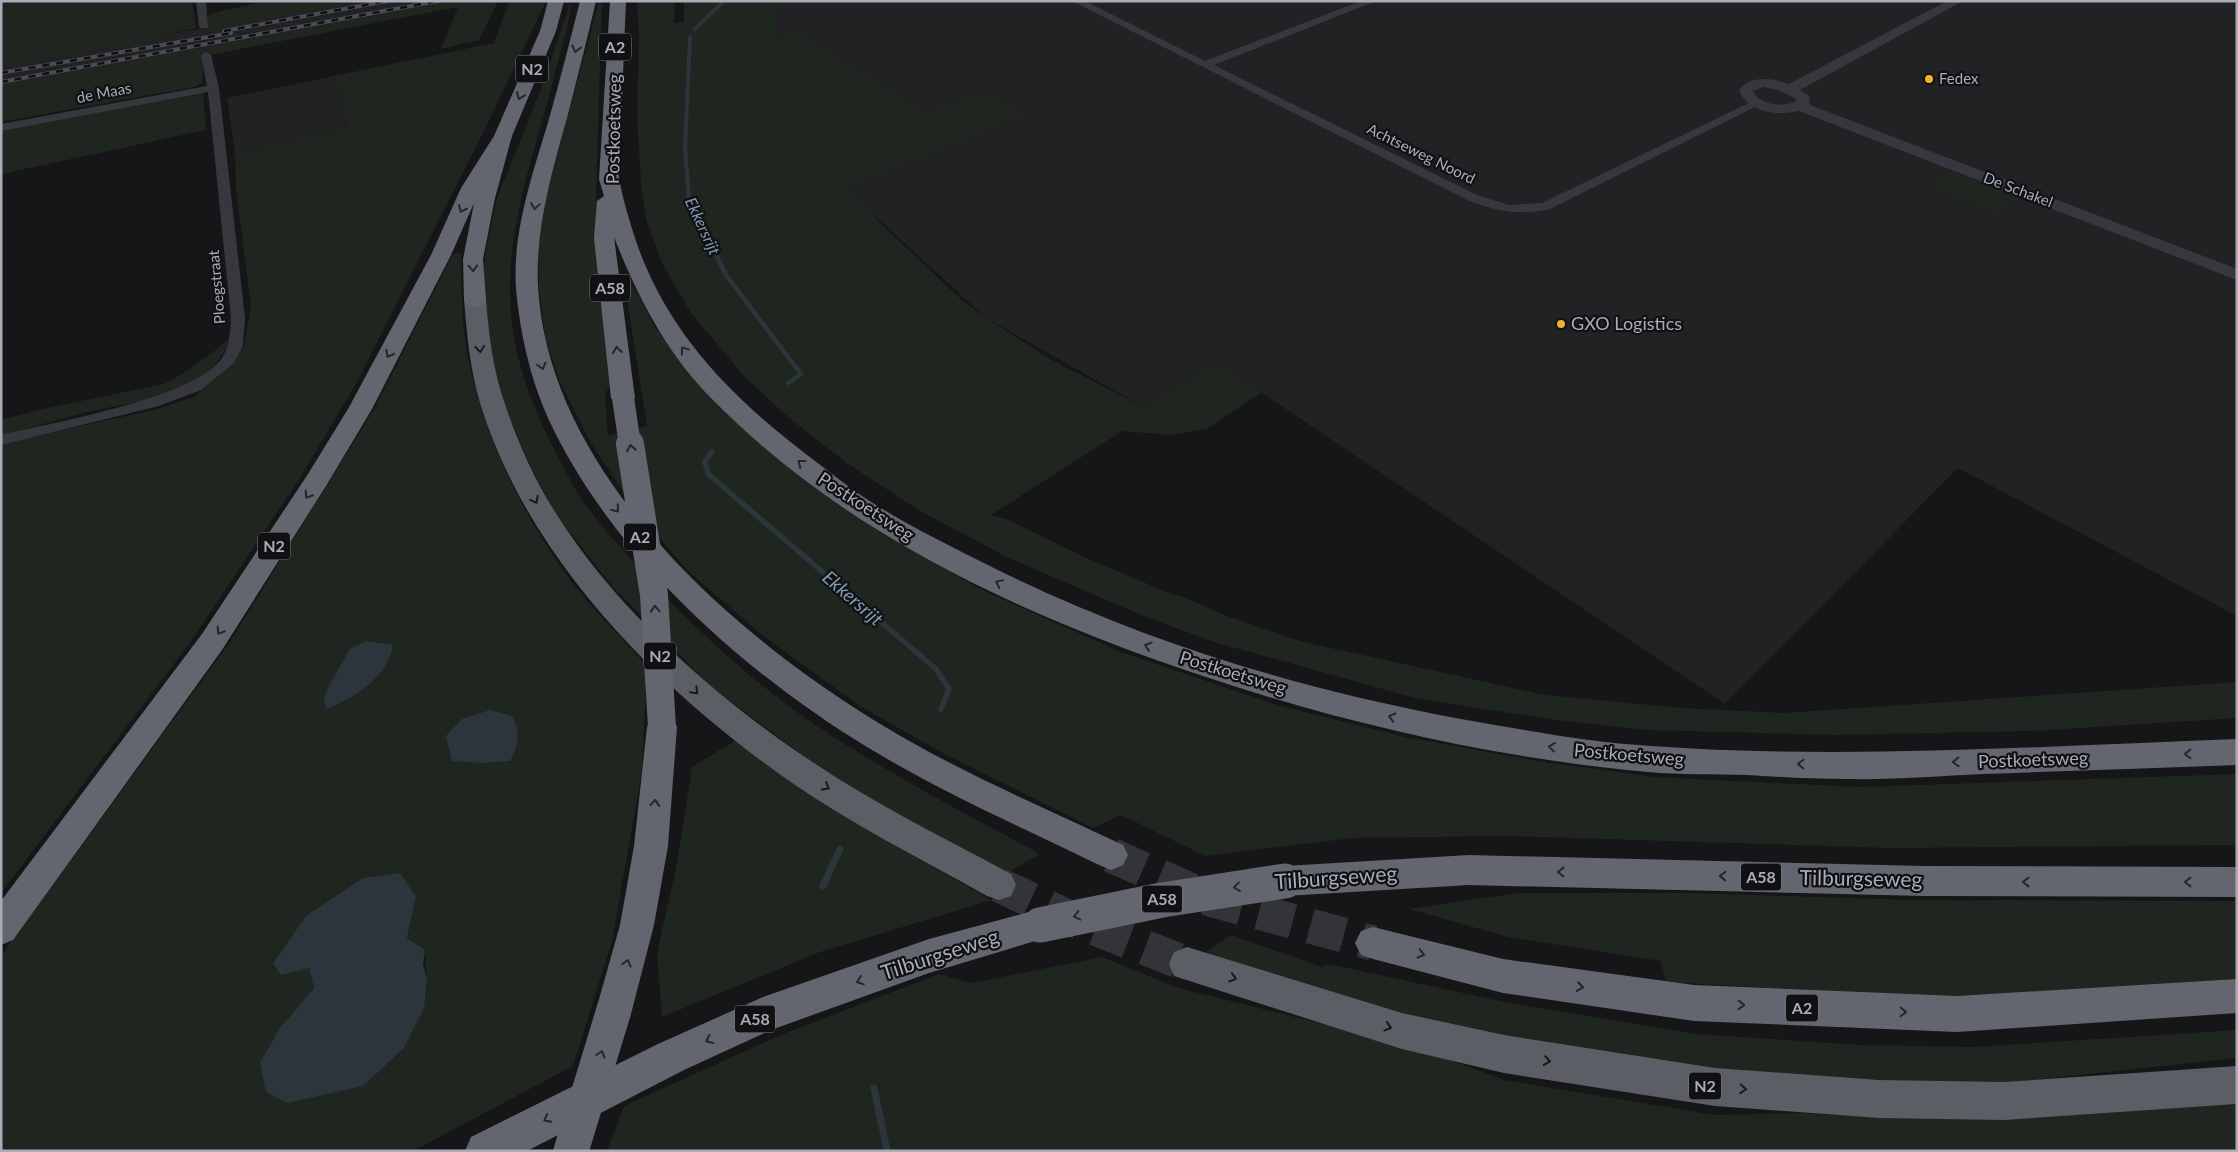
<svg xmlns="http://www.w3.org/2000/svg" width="2238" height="1152" font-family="Lato,sans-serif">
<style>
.built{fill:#222225}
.green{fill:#1e261f;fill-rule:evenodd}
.water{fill:#2c353c}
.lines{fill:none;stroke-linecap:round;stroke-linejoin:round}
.stream-far3{stroke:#2c353c;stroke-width:4}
.stream-far2{stroke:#2c353c;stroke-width:4.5}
.stream-far1{stroke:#2c353c;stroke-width:5.5}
.stream{stroke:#2c353c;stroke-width:7}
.trunk-tunnel{stroke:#333438;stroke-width:35;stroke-dasharray:35 18;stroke-linecap:butt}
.motorway-tunnel{stroke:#333438;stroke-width:35;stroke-dasharray:35 18;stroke-linecap:butt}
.minor{fill:#37383d;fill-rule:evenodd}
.tertiary{fill:#37383d;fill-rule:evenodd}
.trunk{fill:#5b5e65;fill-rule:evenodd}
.motorway{fill:#63666e;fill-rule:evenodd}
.rail-casing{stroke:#4a4c52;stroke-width:4}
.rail{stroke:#111113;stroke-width:2.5;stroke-dasharray:7;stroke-linecap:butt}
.motorway-bridge-far2{stroke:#63666e;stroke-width:22}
.motorway-bridge-far1{stroke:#63666e;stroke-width:28}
.motorway-bridge{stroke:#63666e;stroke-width:35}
.oneway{stroke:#26262a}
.oneway2{stroke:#18191b}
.poi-dot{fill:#f2b134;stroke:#111113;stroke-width:2}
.labels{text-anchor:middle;stroke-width:4.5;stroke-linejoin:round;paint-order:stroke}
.far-poi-label{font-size:15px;fill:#a8adb8;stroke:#111113;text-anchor:start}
.far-street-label{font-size:15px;fill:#a8adb8;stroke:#111113}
.shield{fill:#111113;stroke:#7b7e86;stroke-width:1}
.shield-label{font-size:16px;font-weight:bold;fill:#a8adb8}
.far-water-label{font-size:16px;font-style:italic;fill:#7f9bb3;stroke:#111113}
.street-label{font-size:18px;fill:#a8adb8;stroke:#111113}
.poi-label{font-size:18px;fill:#a8adb8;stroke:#111113;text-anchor:start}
.water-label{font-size:19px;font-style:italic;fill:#7f9bb3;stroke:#111113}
.near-street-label{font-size:21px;fill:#a8adb8;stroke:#111113}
</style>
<rect width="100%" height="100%" fill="#161618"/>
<g class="built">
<path d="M 352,1 L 489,1 L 1,92 L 1,65 Z"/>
<path d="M 779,1 L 2237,1 L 2237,616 L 1958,468 L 1725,704 L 1216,362 L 1142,406 L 986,318 L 839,183 L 772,54 L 773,9 Z"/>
<path d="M 334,76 L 348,127 L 235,152 L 227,98 Z"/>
</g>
<g class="green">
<path d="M 1,1 L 192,1 L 196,28 L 161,36 L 205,30 L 207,17 L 212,13 L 268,1 L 371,1 L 1,67 Z"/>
<path d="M 453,1 L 498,1 L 479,40 L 441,49 L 458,7 L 204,56 L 202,83 L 194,87 L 1,122 L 1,90 L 194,55 L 1,89 L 1,85 Z"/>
<path d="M 509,1 L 546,1 L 485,129 L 356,384 L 298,481 L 192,640 L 1,893 L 1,444 L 157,409 L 194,397 L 232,364 L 244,346 L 251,307 L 236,188 L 235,152 L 348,127 L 334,76 L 494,43 Z"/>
<path d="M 571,1 C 571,20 562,45 557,65 C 539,141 509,214 510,293 C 511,357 533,411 563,466 C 569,478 575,490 582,500 C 603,529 627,555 651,581 C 707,641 763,691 832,736 C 899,779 970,816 1040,854 L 1000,877 L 894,816 L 810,761 L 711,687 L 611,585 L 554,512 L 526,457 L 502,398 L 489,352 L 482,299 L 485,255 L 497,198 L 540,91 Z"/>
<path d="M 599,1 L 602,1 L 596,195 L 616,375 L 605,394 L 608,436 L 647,426 L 625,286 L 630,280 L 655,327 L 706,390 L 810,483 L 885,535 L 980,589 L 1121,652 L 1274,704 L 1405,737 L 1544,762 L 1655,777 L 1859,787 L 2237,774 L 2237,845 L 1890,848 L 1505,836 L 1353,838 L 1205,856 L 1121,815 L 1093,828 L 941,752 L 860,706 L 762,635 L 687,570 L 633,506 L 592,445 L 560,382 L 545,337 L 539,287 L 538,248 L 546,197 Z"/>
<path d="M 637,1 L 675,1 L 674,23 L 684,22 L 684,1 L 784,1 L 776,16 L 775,39 L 799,32 L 925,112 L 985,92 L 1029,113 L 849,187 L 881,224 L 963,301 L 986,318 L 1050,359 L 1142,406 L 1216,362 L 1262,392 L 1207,429 L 1171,435 L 1122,431 L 991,515 L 1009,520 L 1084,557 L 1174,595 L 1181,596 L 1227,616 L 1303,642 L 1545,695 L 1682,708 L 1784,713 L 2237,682 L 2237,718 L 2033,731 L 1834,735 L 1645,730 L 1541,718 L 1415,698 L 1214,642 L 1146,617 L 1007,557 L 920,511 L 848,464 L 788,417 L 744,376 L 691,313 L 662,263 L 646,219 L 641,183 L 637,117 L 639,37 Z"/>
<path d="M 199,93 L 203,93 L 206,130 L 1,174 L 1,127 Z"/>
<path d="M 1949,170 L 2019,198 L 1997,214 L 1927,185 Z"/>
<path d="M 461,252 C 462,286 461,324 468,358 C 484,437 523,517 571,581 C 594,611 622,638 647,666 L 642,771 L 612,941 L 573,1066 L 413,1151 L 1,1151 L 1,956 L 228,645 L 374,409 L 453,254 ZM 339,669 L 346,701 L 326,710 C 323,693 330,683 339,669 ZM 416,897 L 407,938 L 425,950 C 424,961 427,970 427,981 C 427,1006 415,1026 404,1048 L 280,1028 L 314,988 L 309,968 L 273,963 L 306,916 Z"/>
<path d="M 230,337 C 224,358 209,375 189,386 C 163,400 130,403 101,409 C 67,416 34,427 1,437 L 1,420 L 42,409 L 164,384 L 185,372 L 216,350 Z"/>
<path d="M 736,740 L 878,836 L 992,900 L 820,952 L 662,1017 L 657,953 L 676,869 L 692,767 Z"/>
<path d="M 1518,893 L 1687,893 L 1915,900 L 2237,901 L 2237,979 L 1949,998 L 1666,982 L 1661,961 L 1508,937 L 1409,909 Z"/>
<path d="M 1231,935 L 1322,967 L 1329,964 L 1509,1003 L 1697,1034 L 1861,1045 L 1976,1047 L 2237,1030 L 2237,1058 L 1996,1084 L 1714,1074 L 1501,1040 L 1199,957 Z"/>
<path d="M 1102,957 L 1178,988 L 1408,1045 L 1505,1080 L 1715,1115 L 1805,1113 L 1887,1118 L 2015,1119 L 2237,1104 L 2237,1151 L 607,1151 L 624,1106 L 783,1034 L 939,974 L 971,983 Z"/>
</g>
<g class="water">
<path d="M 366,641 L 393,645 C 388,677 354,698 326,710 L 324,698 L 329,685 L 350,649 Z"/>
<path d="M 490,710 L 512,716 C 520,731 519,745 510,761 L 482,763 L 452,761 L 446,736 L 462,719 Z"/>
<path d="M 400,873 L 416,897 L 407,938 L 425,950 L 423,964 L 427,979 L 424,1008 L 404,1048 L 363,1086 L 287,1103 L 266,1092 L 260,1063 L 280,1028 L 314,988 L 309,968 L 281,975 L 273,963 L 306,916 L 363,878 Z"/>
</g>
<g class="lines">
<g class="stream-far3">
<path d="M 695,29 L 724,1"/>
<path d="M 689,197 L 685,149 L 690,37"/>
</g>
<path class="stream-far2" d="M 688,196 L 726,275 L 801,374 L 788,383"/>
<path class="stream-far1" d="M 712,452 L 705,461 L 708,474 L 936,669 L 949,689 L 941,709"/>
<g class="stream">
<path d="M 823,886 L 840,849"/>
<path d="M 874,1088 L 887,1151"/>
</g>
<path class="trunk-tunnel" d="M 999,885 L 1074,920 L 1187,964"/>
<path class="motorway-tunnel" d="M 1111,855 L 1210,899 L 1373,943"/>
<g class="minor">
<path d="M 196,1 L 206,1 L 208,28 L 200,28 L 199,26 Z"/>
<path d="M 1072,1 L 1085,1 L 1205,61 L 1361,1 L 1376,1 L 1214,65 L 1477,195 L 1509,205 L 1542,203 L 1753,101 L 1757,100 L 1763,103 L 1550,209 C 1521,216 1496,211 1469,201 Z"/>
<path d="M 206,52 L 211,55 L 219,88 L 245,318 L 243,346 L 234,363 L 201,390 L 159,406 L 1,445 L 1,435 C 50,423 196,398 222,358 C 230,346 230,332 231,318 L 208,92 L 1,131 L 1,124 L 207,86 L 201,55 Z"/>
</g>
<path class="tertiary" d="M 1947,1 L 1963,1 L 1800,90 L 1809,96 L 1810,105 L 2237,269 L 2237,280 L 1799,111 C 1777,116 1748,113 1739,90 C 1750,75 1774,78 1789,84 ZM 1763,87 L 1778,90 L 1795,98 L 1796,101 C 1784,108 1759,105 1753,91 Z"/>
<g class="trunk">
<path d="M 475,293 L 483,295 L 486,300 C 489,335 493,371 505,404 C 518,443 535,481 557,515 C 618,611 714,696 808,759 C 872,803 943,837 1011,874 L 1016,885 L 1011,896 L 999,900 L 987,896 C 919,858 849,823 785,778 C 656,687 527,557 480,403 C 470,369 467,335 464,300 L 467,295 Z"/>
<path d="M 1187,947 L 1402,1013 L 1504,1035 L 1715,1068 L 1879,1080 L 2004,1082 L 2237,1066 L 2237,1104 L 2004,1120 L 1879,1118 L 1715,1106 L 1504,1073 L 1402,1049 L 1174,976 L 1169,964 L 1174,952 Z"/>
</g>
<g class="motorway">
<path d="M 548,1 L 564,1 L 556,31 L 512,136 L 495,198 L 483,259 L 486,300 L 483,305 L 475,307 L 467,305 L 464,300 L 463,259 L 474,203 L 451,255 L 372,409 L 326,486 L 222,650 L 13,940 L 1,945 L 1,901 L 202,634 L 308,474 L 348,409 L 431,255 L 461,188 L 494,136 L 540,31 Z"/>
<path d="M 580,1 L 596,1 C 587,40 577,79 567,118 C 552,172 535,229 538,286 C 548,475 736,638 887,728 C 962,773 1043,807 1123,845 L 1128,855 L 1123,865 L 1111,870 L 1099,865 C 1021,827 941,792 867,747 C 742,671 610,553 548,418 C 530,378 520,333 516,289 C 512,232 533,173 549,119 C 560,80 570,41 580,1 Z"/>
<path d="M 610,1 L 626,1 C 624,42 623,82 621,122 C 620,142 616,164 620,183 C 623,199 628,216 633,232 C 665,334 736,402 819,464 C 835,476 851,489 868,500 C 907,525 950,546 992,567 C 1140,641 1299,689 1461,719 C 1524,730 1587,742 1651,746 C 1846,760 2042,746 2237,739 L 2237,765 C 2152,768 2068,771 1983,774 C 1938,776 1892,780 1847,779 C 1814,779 1781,777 1747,775 C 1714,774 1681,775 1648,772 C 1494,758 1342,723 1197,674 C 1021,615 843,533 712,399 C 667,354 637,296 614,237 L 635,398 L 631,403 L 623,406 L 615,403 L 611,398 L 594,238 L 597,201 L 604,196 L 599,179 Z"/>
<path d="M 662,715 L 673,718 L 677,727 L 668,846 L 654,925 L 632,1010 L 627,1023 L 614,1028 L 601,1023 L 596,1010 L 620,925 L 634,846 L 647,727 L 651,718 Z"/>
<path d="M 1469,855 L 1924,866 L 2237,867 L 2237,897 L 1924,896 L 1469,885 L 1285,896 L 1273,892 L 1268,881 L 1273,870 L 1285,866 Z"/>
<path d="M 1040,909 L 1052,914 L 1057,925 L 1052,936 L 929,973 L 771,1030 L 684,1070 L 527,1151 L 465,1151 L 471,1137 L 658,1044 L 763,997 L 929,939 Z"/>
<path d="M 1373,927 L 1503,959 L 1694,985 L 1957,996 L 2237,979 L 2237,1013 L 1957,1032 L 1694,1021 L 1503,993 L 1373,959 L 1361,955 L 1355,943 L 1361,931 Z"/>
</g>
<defs>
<g id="rail">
<path d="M 224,31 L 387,1"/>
<path d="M 1,73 L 231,33"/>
<path d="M 1,82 L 438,1"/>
</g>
</defs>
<use href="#rail" class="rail-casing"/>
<use href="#rail" class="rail"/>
<path class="motorway-bridge-far2" d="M 623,398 L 630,445"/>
<path class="motorway-bridge-far1" d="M 630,444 L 654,595 L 662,727"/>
<g class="motorway-bridge">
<path d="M 1040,925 L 1162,900 L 1285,881"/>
<path d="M 571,1151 L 614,1010"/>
</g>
</g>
<defs><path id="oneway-chevron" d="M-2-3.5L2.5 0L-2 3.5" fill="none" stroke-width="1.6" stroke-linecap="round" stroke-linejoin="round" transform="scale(1.25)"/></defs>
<g class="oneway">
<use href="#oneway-chevron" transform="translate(576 49) rotate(104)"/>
<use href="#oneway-chevron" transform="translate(520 96) rotate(113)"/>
<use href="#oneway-chevron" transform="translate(535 206) rotate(98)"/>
<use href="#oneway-chevron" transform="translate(462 209) rotate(114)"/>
<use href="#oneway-chevron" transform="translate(473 268) rotate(87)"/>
<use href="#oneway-chevron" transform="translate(617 350) rotate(-97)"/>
<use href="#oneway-chevron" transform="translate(684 350) rotate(-124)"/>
<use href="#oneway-chevron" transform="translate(389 354) rotate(118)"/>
<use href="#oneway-chevron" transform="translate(542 366) rotate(75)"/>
<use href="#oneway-chevron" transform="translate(631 448) rotate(-99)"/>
<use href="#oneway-chevron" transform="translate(801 463) rotate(-142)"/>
<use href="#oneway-chevron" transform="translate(308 495) rotate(123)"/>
<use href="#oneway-chevron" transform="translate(616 509) rotate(51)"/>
<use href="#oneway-chevron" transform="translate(999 583) rotate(-154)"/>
<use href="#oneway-chevron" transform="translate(655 609) rotate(-94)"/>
<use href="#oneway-chevron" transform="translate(220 631) rotate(123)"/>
<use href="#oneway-chevron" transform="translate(1148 646) rotate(-162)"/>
<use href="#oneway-chevron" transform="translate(1392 717) rotate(-166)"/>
<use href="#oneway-chevron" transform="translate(1552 747) rotate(-173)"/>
<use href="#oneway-chevron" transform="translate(2188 754) rotate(178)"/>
<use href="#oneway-chevron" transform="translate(1956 762) rotate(178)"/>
<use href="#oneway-chevron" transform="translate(1801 764) rotate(-178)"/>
<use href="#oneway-chevron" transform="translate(655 803) rotate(-85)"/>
<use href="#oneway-chevron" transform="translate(1561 872) rotate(-179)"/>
<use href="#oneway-chevron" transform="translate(1723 876) rotate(-178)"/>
<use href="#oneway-chevron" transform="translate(2026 882) rotate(-180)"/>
<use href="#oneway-chevron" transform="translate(2188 882) rotate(180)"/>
<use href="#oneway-chevron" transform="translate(1237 887) rotate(173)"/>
<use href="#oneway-chevron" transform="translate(1077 916) rotate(167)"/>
<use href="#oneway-chevron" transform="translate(1421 954) rotate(14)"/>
<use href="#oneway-chevron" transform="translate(627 963) rotate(-75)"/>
<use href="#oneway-chevron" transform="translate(860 981) rotate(161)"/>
<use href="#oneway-chevron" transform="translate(1580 987) rotate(8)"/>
<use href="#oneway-chevron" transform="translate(1741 1005) rotate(2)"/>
<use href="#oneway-chevron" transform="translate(1903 1012) rotate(2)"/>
<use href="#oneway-chevron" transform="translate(709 1040) rotate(155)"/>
<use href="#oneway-chevron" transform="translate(601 1054) rotate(-74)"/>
<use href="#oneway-chevron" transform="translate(547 1119) rotate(153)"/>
</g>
<g class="oneway2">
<use href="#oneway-chevron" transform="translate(480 349) rotate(83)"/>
<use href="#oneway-chevron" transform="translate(535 500) rotate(62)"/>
<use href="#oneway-chevron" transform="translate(695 691) rotate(45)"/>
<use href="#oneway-chevron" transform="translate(826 787) rotate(31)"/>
<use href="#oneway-chevron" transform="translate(1233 978) rotate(17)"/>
<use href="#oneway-chevron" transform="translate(1388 1027) rotate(17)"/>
<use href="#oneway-chevron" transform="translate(1547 1061) rotate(9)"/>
<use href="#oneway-chevron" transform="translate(1743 1089) rotate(4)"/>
</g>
<g class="poi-dot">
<circle cx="1929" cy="79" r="5"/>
<circle cx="1561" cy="324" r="5"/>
</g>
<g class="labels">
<g class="far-poi-label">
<text x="1939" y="84">Fedex</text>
</g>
<g class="far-street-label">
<text transform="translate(104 93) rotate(-11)" y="5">de Maas</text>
<text transform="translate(1421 154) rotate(26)" y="5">Achtseweg Noord</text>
<text transform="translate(2018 190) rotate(21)" y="5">De Schakel</text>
<text transform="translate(217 287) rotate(-95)" y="5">Ploegstraat</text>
</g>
<g class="shield">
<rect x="599" y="33.5" width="32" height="27" rx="4"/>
<rect x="516" y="55.5" width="32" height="27" rx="4"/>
<rect x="590" y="274.5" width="40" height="27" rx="4"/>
<rect x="624" y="523.5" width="32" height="27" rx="4"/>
<rect x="258" y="532.5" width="32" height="27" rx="4"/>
<rect x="644" y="642.5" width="32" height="27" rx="4"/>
<rect x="1741" y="863.5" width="40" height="27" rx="4"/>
<rect x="1142" y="885.5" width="40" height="27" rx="4"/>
<rect x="1786" y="994.5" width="32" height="27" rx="4"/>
<rect x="735" y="1005.5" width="40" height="27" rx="4"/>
<rect x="1689" y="1072.5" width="32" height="27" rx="4"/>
</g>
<g class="shield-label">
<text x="615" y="53">A2</text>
<text x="532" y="75">N2</text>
<text x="610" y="294">A58</text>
<text x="640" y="543">A2</text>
<text x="274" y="552">N2</text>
<text x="660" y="662">N2</text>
<text x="1761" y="883">A58</text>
<text x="1162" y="905">A58</text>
<text x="1802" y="1014">A2</text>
<text x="755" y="1025">A58</text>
<text x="1705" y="1092">N2</text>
</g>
<g class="far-water-label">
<text transform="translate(703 226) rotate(65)" y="6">Ekkersrijt</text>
</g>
<g class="street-label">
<text transform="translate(614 129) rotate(-89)" y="6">Postkoetsweg</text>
<text transform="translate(866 507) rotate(33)" y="6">Postkoetsweg</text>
<text transform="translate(1233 673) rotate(17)" y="6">Postkoetsweg</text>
<text transform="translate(1629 755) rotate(5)" y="6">Postkoetsweg</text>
<text transform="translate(2033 760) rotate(-2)" y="6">Postkoetsweg</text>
</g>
<g class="poi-label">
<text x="1571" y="330">GXO Logistics</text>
</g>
<g class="water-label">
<text transform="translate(853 598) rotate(41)" y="7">Ekkersrijt</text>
</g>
<g class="near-street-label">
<text transform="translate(1336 878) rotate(-4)" y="7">Tilburgseweg</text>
<text transform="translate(1861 879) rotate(1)" y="7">Tilburgseweg</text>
<text transform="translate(940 955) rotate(-18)" y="7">Tilburgseweg</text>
</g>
</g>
<rect width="2238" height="1152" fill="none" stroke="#a8adb8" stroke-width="5"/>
</svg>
